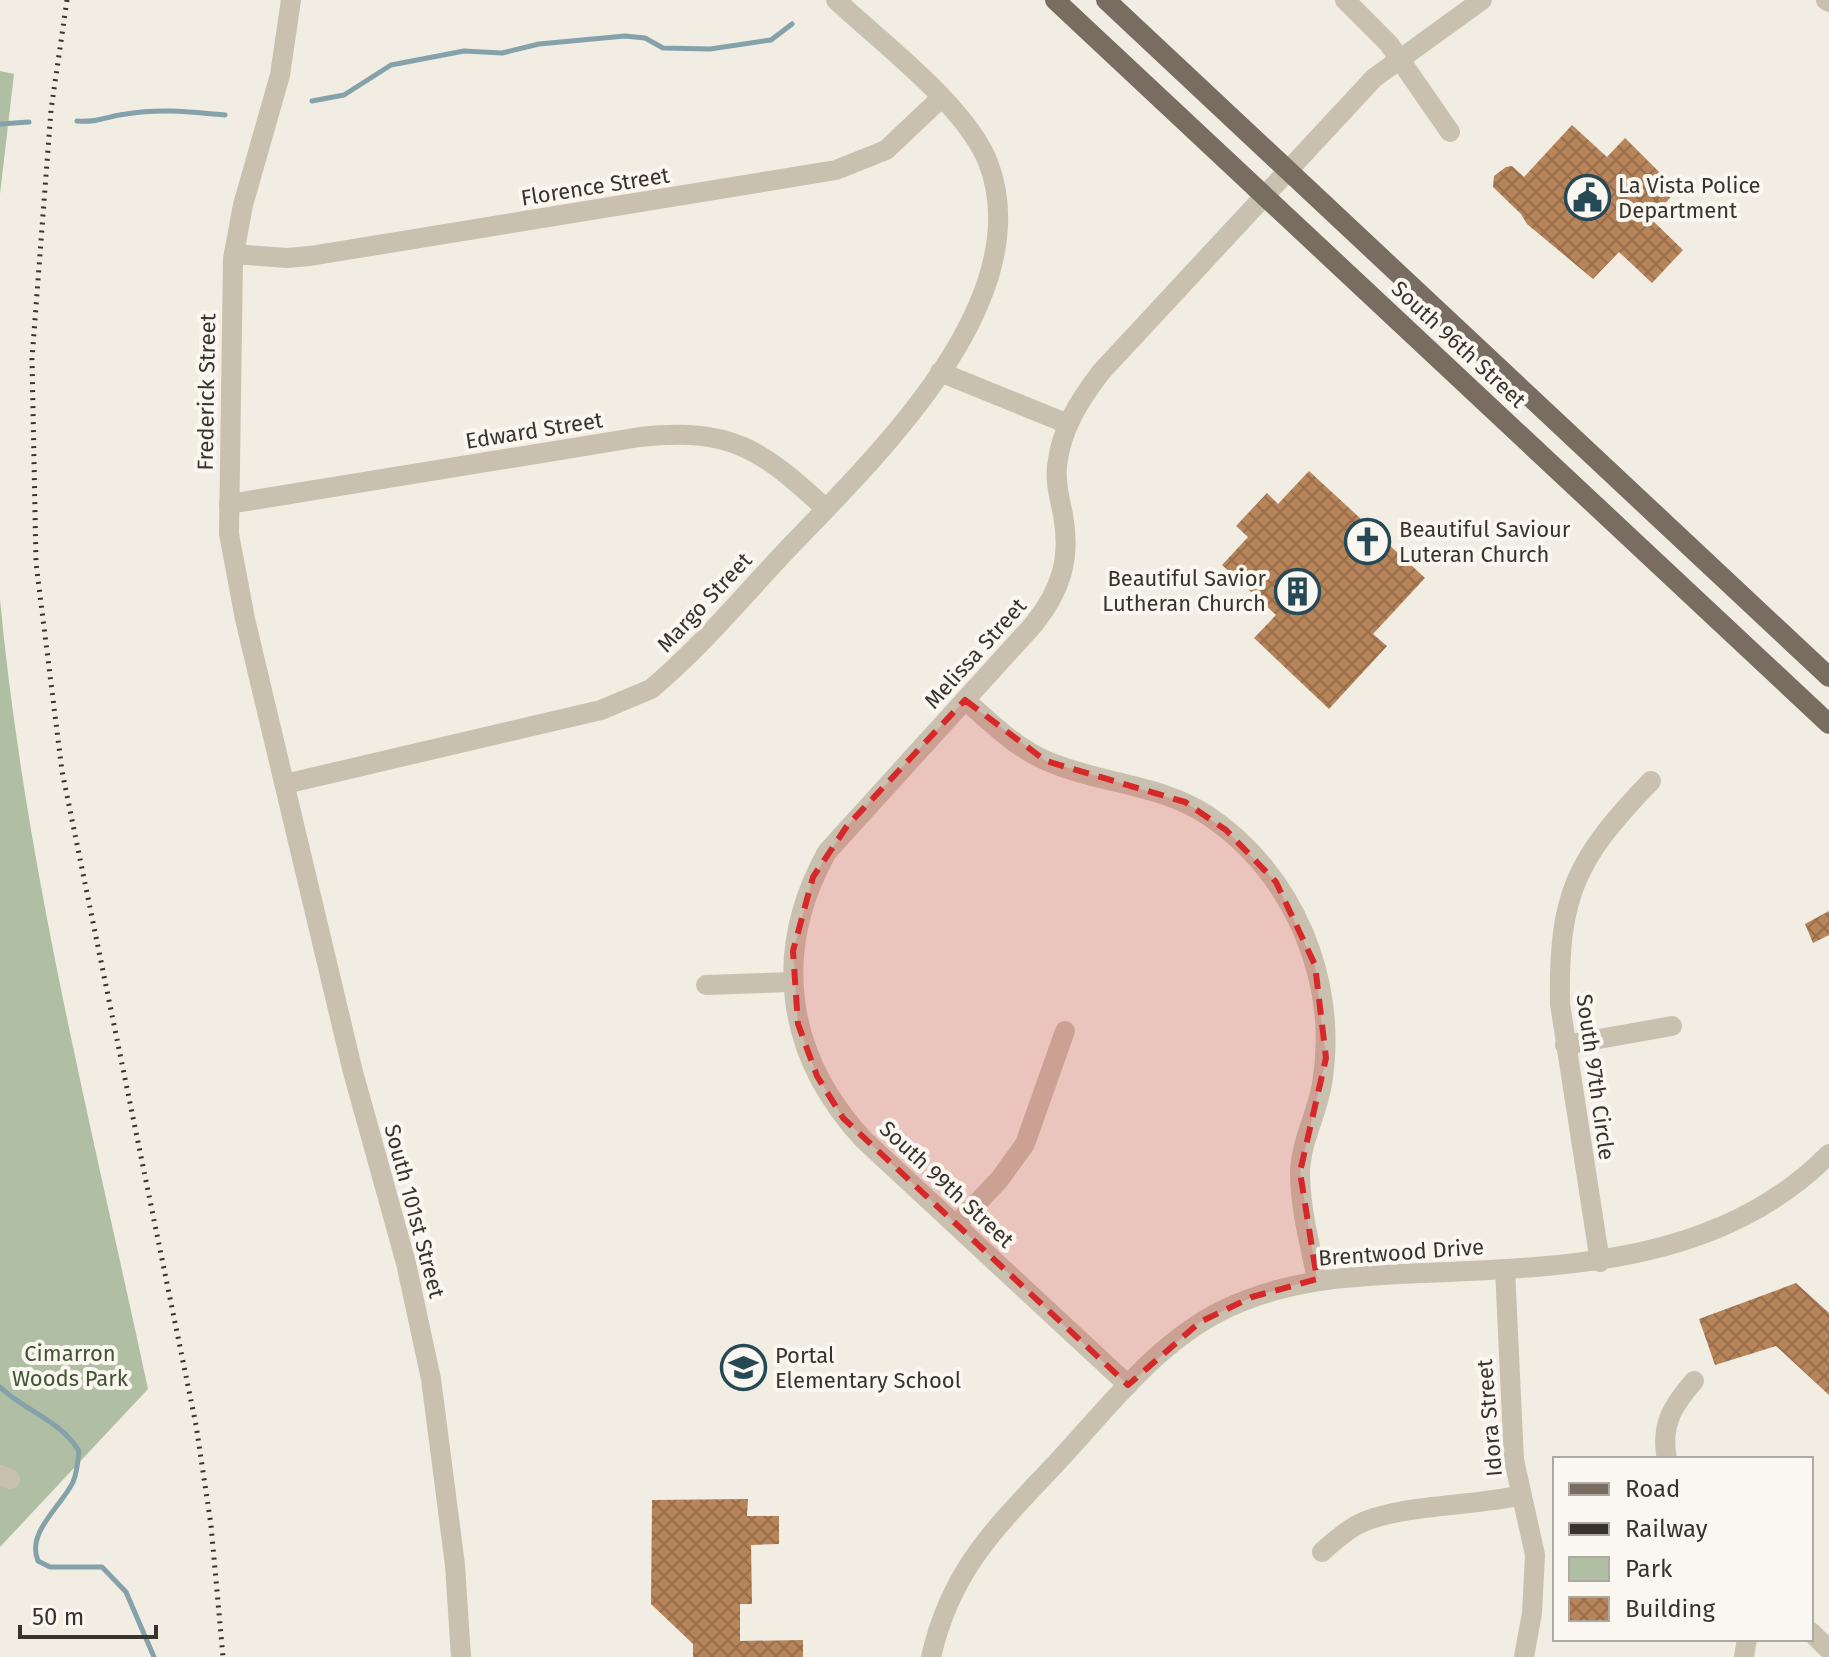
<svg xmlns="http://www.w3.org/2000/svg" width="1829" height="1657" font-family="'Fira Sans',sans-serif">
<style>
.park{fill:#b0bfa4}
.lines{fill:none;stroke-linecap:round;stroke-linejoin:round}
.stream{stroke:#85a2ab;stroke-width:5}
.building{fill:url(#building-cross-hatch)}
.minor{stroke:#c9c0af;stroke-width:20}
.major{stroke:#786d60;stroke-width:20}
.rail{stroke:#38332d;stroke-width:5;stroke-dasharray:2 6;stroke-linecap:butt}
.marked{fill:#d62828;fill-opacity:0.2;stroke:#d62828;stroke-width:6;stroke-dasharray:16 10;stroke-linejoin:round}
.labels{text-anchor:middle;stroke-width:8;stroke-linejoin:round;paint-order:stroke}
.poi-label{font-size:22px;fill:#38332d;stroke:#f9f7ef;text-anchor:start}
.street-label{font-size:22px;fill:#38332d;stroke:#f9f7ef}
.park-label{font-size:22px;fill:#415433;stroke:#f9f7ef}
</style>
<defs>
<pattern id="building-cross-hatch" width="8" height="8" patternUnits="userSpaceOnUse" patternTransform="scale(2)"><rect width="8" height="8" fill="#b8855a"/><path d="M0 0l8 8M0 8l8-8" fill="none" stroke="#976d4b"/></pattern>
</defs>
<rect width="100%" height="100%" fill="#f1ede3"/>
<g class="park">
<path d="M 0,71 L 14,74 L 0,194 Z"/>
<path d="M 0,599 C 25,866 92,1127 148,1389 L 0,1547 Z"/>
</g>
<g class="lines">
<g class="stream">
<path d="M 312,101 L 344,95 L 391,65 L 464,51 L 502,53 L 539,44 L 625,36 L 645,38 L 663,48 L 710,49 L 771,40 L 792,24"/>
<path d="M 77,121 C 97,123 108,116 126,114 C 160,108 191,112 225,115"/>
<path d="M 0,124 L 29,122"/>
<path d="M 0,1387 C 25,1411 60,1420 79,1451 C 78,1461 77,1473 73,1482 C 61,1507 26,1532 38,1561 L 50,1567 L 102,1567 L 126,1592 L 154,1657"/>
</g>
</g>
<g class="building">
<path d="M 1572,125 L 1607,157 L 1625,138 L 1677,190 L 1651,219 L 1683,250 L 1652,283 L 1619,252 L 1593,279 L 1527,224 L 1521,214 L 1493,187 L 1494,176 L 1506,167 L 1512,166 L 1524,177 Z"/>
<path d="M 1309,471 L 1425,578 L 1373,634 L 1387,646 L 1329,709 L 1254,638 L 1276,615 L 1222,565 L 1248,537 L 1236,526 L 1267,493 L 1278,504 Z"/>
<path d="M 1829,911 L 1829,935 L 1813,943 L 1805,924 Z"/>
<path d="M 1796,1283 L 1829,1313 L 1829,1395 L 1776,1346 L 1715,1365 L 1699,1319 Z"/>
<path d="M 748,1499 L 747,1516 L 779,1516 L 779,1544 L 751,1545 L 752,1604 L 740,1604 L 740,1641 L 803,1640 L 803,1657 L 693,1657 L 693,1644 L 651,1604 L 652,1500 Z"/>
</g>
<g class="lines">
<g class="minor">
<path d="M 291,0 L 280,75 L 243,205 L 233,259 L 229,534 L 245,619 L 353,1072 L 406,1263 L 431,1379 L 455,1565 L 461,1657"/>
<path d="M 1345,0 L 1389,44 L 1450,132"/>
<path d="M 1826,0 L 1829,2"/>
<path d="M 234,254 L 287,258 L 310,256 L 836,170 L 886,150 L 941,98"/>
<path d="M 940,372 L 1068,424"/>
<path d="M 229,504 L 640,437 C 731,427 761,449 826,509"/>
<path d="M 965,700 C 990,722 1016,748 1047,761 C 1100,784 1157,783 1207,815 C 1294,873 1339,981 1322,1084 C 1317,1114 1301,1141 1300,1172 C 1300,1208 1310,1245 1317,1279"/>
<path d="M 285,784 L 601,710 L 651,689 C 699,649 740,600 782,555 C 869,463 1042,303 988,162 C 965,105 882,43 836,0"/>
<path d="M 706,985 L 792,982"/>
<path d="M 1565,1045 L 1672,1026"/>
<path d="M 956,1225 L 999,1180 L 1025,1144 L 1065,1031"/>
<path d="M 1600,1262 L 1560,1004 C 1558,894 1576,859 1651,781"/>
<path d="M 1505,1269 L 1514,1460 L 1535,1555 L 1532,1613 L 1524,1657"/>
<path d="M 1128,1385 L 864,1140 C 786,1056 771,953 827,852 L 1034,624 C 1061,590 1071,559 1063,515 C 1060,499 1055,483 1057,466 C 1061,429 1079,401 1101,372 L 1374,78 L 1482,0"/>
<path d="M 1667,1459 C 1660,1425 1673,1405 1694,1381"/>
<path d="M 0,1475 L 10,1479"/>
<path d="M 1322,1552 C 1333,1542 1344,1532 1357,1525 C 1397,1504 1473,1507 1521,1495"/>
<path d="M 1811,1632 L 1829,1650"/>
<path d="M 931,1657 C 952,1565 1000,1524 1061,1458 C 1110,1405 1156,1344 1221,1311 C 1285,1279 1352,1276 1422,1273 C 1566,1267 1721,1264 1829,1154"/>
<path d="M 1744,1657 L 1747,1639"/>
</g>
<g class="major">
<path d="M 1055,0 L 1829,724"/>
<path d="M 1106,0 L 1829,677"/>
</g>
<path class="rail" d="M 67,0 L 51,110 L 32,359 L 36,563 L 62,771 L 196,1425 L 211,1525 L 223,1657"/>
</g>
<path class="marked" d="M 965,700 L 1046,761 L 1185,802 L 1226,830 L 1276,882 L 1315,965 L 1326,1058 L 1300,1172 L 1317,1279 L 1252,1297 L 1200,1322 L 1128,1385 L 843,1118 L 817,1076 L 798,1024 L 793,951 L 813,877 L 847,826 Z"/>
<defs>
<symbol id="civic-ring" viewBox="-11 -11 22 22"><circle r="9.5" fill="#f9f7ef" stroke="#264955" stroke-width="1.5"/><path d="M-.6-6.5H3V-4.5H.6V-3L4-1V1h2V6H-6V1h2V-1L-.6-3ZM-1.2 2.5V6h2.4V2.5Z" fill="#264955"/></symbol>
<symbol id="church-ring" viewBox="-11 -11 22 22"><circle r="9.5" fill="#f9f7ef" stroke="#264955" stroke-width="1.5"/><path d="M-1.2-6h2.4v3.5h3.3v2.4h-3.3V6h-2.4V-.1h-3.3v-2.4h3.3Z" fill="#264955"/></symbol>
<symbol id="building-ring" viewBox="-11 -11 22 22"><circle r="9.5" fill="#f9f7ef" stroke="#264955" stroke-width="1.5"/><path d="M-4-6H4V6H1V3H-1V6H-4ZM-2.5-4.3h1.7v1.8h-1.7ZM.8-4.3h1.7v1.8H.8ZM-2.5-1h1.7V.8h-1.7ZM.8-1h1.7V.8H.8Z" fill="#264955"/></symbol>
<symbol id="school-ring" viewBox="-11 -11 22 22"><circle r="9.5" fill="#f9f7ef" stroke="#264955" stroke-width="1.5"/><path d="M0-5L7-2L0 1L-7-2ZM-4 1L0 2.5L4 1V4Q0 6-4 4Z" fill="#264955"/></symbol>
</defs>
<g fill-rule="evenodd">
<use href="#civic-ring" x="1562" y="172" width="51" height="51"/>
<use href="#church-ring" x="1342" y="516" width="51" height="51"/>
<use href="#building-ring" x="1272" y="566" width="51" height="51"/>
<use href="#school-ring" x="718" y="1342" width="51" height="51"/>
</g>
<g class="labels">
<g class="poi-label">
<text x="1618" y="193">La Vista Police<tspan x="1618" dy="25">Department</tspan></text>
<text x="1399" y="537">Beautiful Saviour<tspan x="1399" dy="25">Luteran Church</tspan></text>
<text x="1266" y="586" text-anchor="end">Beautiful Savior<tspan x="1266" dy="25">Lutheran Church</tspan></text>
<text x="775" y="1363">Portal<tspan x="775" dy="25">Elementary School</tspan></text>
</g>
<g class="street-label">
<text transform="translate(595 186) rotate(-9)" y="8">Florence Street</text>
<text transform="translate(1459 344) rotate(43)" y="8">South 96th Street</text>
<text transform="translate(206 392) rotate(-89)" y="8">Frederick Street</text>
<text transform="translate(534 430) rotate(-9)" y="8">Edward Street</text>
<text transform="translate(704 602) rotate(-47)" y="8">Margo Street</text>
<text transform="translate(975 653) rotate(-48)" y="8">Melissa Street</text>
<text transform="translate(1596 1077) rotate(82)" y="8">South 97th Circle</text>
<text transform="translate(947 1184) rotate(43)" y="8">South 99th Street</text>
<text transform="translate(415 1211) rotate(75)" y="8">South 101st Street</text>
<text transform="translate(1401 1252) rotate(-4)" y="8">Brentwood Drive</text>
<text transform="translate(1489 1418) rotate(-95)" y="8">Idora Street</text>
</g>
<g class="park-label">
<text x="70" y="1361">Cimarron<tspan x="70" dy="25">Woods Park</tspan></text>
</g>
</g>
<rect x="1553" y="1457" width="260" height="184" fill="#f9f7ef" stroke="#aca9a1" stroke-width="2"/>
<rect x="1569" y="1483" width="40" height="12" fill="#786d60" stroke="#aca9a1" stroke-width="2"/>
<text x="1625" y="1497" font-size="24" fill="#38332d">Road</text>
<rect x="1569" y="1523" width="40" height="12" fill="#38332d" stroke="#aca9a1" stroke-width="2"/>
<text x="1625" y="1537" font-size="24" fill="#38332d">Railway</text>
<rect x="1569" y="1557" width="40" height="24" fill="#b0bfa4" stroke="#aca9a1" stroke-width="2"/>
<text x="1625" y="1577" font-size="24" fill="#38332d">Park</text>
<rect x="1569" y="1597" width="40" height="24" fill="url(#building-cross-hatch)" stroke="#aca9a1" stroke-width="2"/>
<text x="1625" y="1617" font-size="24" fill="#38332d">Building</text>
<path d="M20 1625v12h136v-12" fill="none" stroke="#38332d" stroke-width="4"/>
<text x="32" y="1625" font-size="24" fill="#38332d" stroke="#f9f7ef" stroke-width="6" paint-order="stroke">50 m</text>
</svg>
